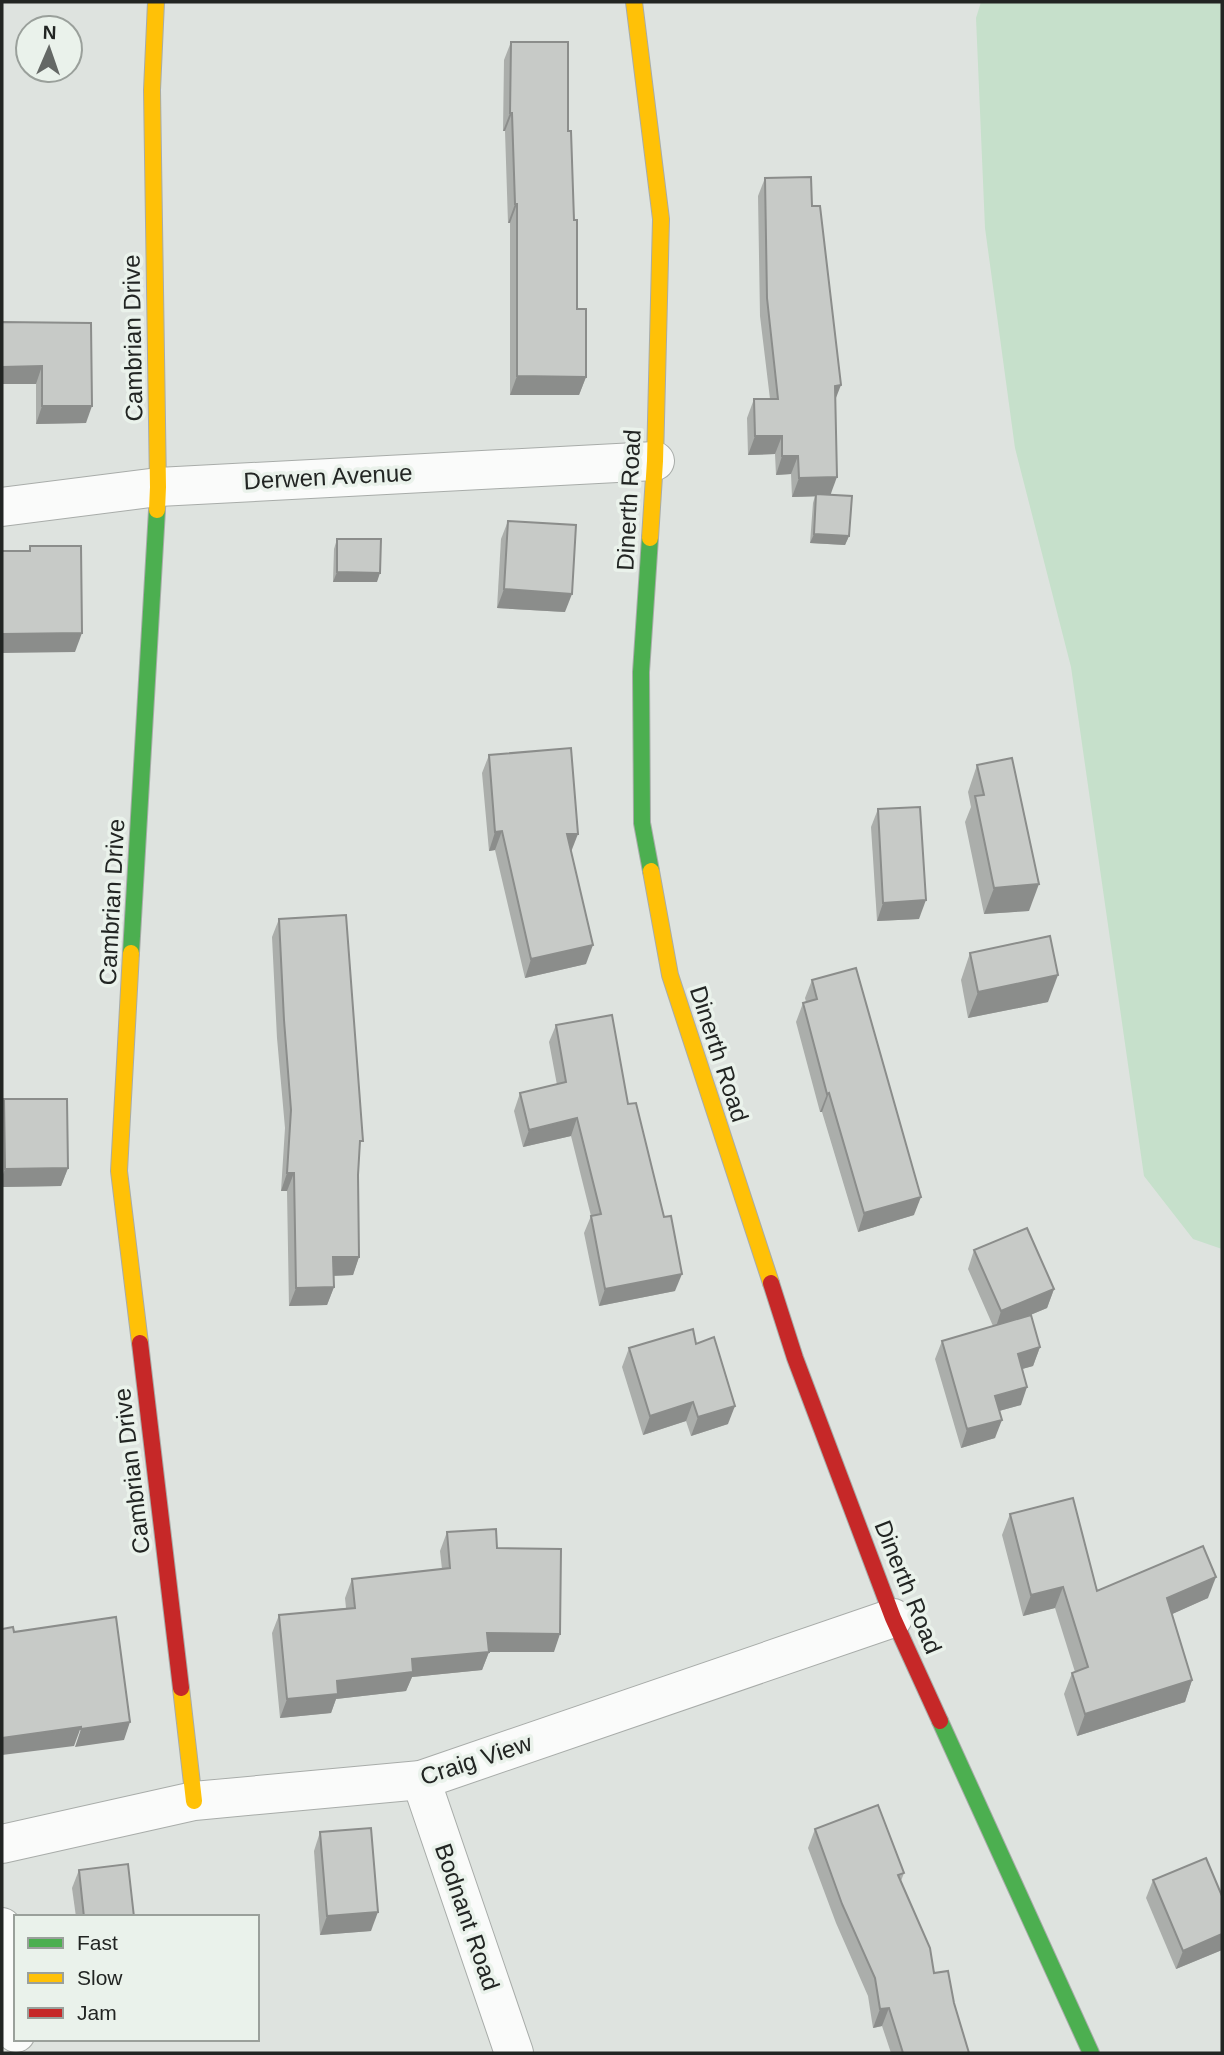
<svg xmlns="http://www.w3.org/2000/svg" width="1224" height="2055" font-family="Arial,sans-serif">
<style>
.green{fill:#c6e0cb}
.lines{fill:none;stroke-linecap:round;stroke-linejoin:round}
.street-casing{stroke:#a8aca9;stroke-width:40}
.fast-casing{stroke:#a8aca9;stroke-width:18}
.slow-casing{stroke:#a8aca9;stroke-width:18}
.jam-casing{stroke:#a8aca9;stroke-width:18}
.street{stroke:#fafbfa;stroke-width:38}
.fast{stroke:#4caf50;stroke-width:16}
.slow{stroke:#ffc107;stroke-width:16}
.jam{stroke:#c62828;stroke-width:16}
.wall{fill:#abaeab}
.shaded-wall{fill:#8b8d8b}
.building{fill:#c7cac7;stroke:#8b8d8b;stroke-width:2}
.labels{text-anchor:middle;stroke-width:7;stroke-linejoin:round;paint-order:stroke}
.street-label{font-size:24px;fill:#222523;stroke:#eaf2eb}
</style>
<rect width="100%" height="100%" fill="#dee3df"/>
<path class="green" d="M 981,2 L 1222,2 L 1222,1249 L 1193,1239 L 1144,1176 L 1071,667 L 1015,448 L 985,228 L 976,18 Z"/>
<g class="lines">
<defs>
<g id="street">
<path d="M 2,507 L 158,487 L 655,461"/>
<path d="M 421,1780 L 514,2053"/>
<path d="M 2,1844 L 194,1801 L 421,1780 L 893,1618"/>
<path d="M 2,1927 L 16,2033"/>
</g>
<g id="fast">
<path d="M 650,538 L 641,672 L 642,823 L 651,871"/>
<path d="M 131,953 L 157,510"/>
<path d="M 940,1721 L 1091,2053"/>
</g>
<g id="slow">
<path d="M 156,2 L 152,90 L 158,487 L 157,510"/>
<path d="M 634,2 L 661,219 L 655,461 L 650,538"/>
<path d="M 651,871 L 670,975 L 771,1283"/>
<path d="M 131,953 L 119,1171 L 140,1343"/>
<path d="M 181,1688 L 194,1801"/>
</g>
<g id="jam">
<path d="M 771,1283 L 795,1358 L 893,1618 L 940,1721"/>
<path d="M 140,1343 L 181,1688"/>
</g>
</defs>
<use href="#street" class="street-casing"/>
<use href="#fast" class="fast-casing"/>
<use href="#slow" class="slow-casing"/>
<use href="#jam" class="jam-casing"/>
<use href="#street" class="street"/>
<use href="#fast" class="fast"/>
<use href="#slow" class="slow"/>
<use href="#jam" class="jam"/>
</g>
<g class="wall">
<path d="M 511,42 L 568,131 L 577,309 L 586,377 L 579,395 L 510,395 L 510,223 L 508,223 L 505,131 L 503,131 L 504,60 Z"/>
<path d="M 765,178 L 812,206 L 836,400 L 831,494 L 849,536 L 845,545 L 810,543 L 813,503 L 815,496 L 792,497 L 791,474 L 776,475 L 775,454 L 748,455 L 747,418 L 754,399 L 770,399 L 760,316 L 758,196 Z"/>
<path d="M 2,322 L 91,323 L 86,423 L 36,424 L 36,384 L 2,384 Z"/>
<path d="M 508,521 L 565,612 L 497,608 L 501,539 Z"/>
<path d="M 337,539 L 377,582 L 333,582 L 334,549 Z"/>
<path d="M 489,755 L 571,852 L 586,964 L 525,978 L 495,850 L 489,851 L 482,773 Z"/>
<path d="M 977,765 L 1029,911 L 984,914 L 965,822 L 971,807 L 968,792 Z"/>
<path d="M 878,809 L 919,919 L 877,921 L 871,827 Z"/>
<path d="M 279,919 L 359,1150 L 358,1175 L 359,1257 L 353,1275 L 334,1276 L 334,1287 L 327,1305 L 289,1306 L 287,1191 L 281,1191 L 285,1128 L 277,1038 L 272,937 Z"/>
<path d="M 970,953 L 1048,1002 L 968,1018 L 961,980 Z"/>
<path d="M 812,980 L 914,1215 L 858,1232 L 822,1112 L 820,1112 L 796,1022 L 803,1003 L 806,1002 L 805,998 Z"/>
<path d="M 556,1025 L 628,1104 L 675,1291 L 599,1306 L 584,1233 L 591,1216 L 571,1136 L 523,1147 L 514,1111 L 520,1093 L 557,1085 L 549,1042 Z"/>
<path d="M 4,1099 L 68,1168 L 61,1186 L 2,1187 L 2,1105 Z"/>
<path d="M 974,1250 L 1054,1289 L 1047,1308 L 1023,1318 L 1040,1347 L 1033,1366 L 1022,1369 L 1021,1405 L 999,1411 L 995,1438 L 961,1448 L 935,1359 L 942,1341 L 993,1326 L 968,1269 Z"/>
<path d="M 696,1344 L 728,1424 L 691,1436 L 686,1421 L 643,1435 L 622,1367 L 629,1348 Z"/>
<path d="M 1010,1514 L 1097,1591 L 1208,1598 L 1172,1614 L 1192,1680 L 1185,1702 L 1077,1736 L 1064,1694 L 1072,1673 L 1075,1672 L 1055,1608 L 1023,1616 L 1002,1535 Z"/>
<path d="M 447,1532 L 497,1548 L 554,1652 L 489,1652 L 482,1670 L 412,1677 L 406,1691 L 336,1699 L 331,1713 L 280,1718 L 272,1633 L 279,1615 L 346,1608 L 345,1598 L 352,1579 L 442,1569 L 440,1551 Z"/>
<path d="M 815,1829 L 904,1873 L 901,1881 L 934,1973 L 954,2003 L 969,2053 L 891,2053 L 882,2026 L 873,2028 L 868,1996 L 836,1923 L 808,1848 Z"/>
<path d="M 320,1832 L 371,1931 L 320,1935 L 314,1851 Z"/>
<path d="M 79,1870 L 134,1917 L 76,1917 L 72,1888 Z"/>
<path d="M 1153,1880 L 1222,1896 L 1222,1950 L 1176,1969 L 1146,1898 Z"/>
</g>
<g class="shaded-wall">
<path d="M 510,113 L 512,113 L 505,131 L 503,131 Z"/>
<path d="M 515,204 L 517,204 L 510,223 L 508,223 Z"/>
<path d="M 42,366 L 36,384 L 2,384 L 2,367 Z"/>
<path d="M 517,376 L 586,377 L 579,395 L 510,395 Z"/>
<path d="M 841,385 L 834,403 L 835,386 Z"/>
<path d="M 42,406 L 92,406 L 86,423 L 36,424 Z"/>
<path d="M 755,436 L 782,436 L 775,454 L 748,455 Z"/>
<path d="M 782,456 L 798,456 L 791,474 L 776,475 Z"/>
<path d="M 837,477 L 830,496 L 792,497 L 799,478 Z"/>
<path d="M 814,534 L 849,536 L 845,545 L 810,543 Z"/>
<path d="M 337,572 L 380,573 L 377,582 L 333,582 Z"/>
<path d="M 504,589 L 572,594 L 565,612 L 497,608 Z"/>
<path d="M 82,633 L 75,652 L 2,653 L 2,634 Z"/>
<path d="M 502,831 L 495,850 L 489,851 L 495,832 Z"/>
<path d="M 567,834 L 578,834 L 571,852 Z"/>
<path d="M 1039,884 L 1029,911 L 984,914 L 994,888 Z"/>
<path d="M 926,900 L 919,919 L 877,921 L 883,903 Z"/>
<path d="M 593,945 L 586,964 L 525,978 L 531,959 Z"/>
<path d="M 1058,975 L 1048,1002 L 968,1018 L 978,992 Z"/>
<path d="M 829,1093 L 822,1112 L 820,1112 L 827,1094 Z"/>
<path d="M 577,1118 L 571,1136 L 523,1147 L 529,1130 Z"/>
<path d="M 68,1168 L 61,1186 L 2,1187 L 2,1177 L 5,1169 Z"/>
<path d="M 287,1173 L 294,1173 L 287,1191 L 281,1191 Z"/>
<path d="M 921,1197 L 914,1215 L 858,1232 L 864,1213 Z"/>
<path d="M 333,1257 L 359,1257 L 353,1275 L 327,1276 Z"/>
<path d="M 682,1274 L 675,1291 L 599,1306 L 605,1289 Z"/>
<path d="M 334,1287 L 327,1305 L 289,1306 L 296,1288 Z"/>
<path d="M 1054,1289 L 1047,1308 L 995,1330 L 1001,1311 Z"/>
<path d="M 1040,1347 L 1033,1366 L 1011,1372 L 1018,1354 Z"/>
<path d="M 1027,1387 L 1021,1405 L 988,1414 L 995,1396 Z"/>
<path d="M 693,1402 L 686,1421 L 643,1435 L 650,1416 Z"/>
<path d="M 735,1406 L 728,1424 L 691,1436 L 698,1417 Z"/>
<path d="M 1002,1420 L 995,1438 L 961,1448 L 967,1429 Z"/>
<path d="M 1216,1577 L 1208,1598 L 1159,1620 L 1167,1598 Z"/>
<path d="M 1063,1587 L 1055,1608 L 1023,1616 L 1031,1595 Z"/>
<path d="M 487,1633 L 560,1634 L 554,1652 L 489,1652 L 482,1670 L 412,1677 L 406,1691 L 336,1699 L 331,1713 L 280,1718 L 287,1699 L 337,1681 L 412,1659 Z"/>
<path d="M 1192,1680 L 1185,1702 L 1077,1736 L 1085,1714 Z"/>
<path d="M 130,1722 L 124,1740 L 75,1747 L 81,1729 Z"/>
<path d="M 81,1727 L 74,1746 L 2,1755 L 2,1738 Z"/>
<path d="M 378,1912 L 371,1931 L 320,1935 L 327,1916 Z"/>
<path d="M 1222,1934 L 1222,1950 L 1176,1969 L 1183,1951 Z"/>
<path d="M 889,2008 L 882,2026 L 873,2028 L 880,2009 Z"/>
</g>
<g class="building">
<path d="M 511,42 L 568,42 L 568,131 L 571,131 L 574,220 L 577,220 L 577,309 L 586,309 L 586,377 L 517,376 L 517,204 L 515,204 L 512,113 L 510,113 Z"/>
<path d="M 811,177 L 812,206 L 820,206 L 841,385 L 835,386 L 837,477 L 799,478 L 798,456 L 782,456 L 782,436 L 755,436 L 754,399 L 778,399 L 767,298 L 765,178 Z"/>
<path d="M 2,322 L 91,323 L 92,406 L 42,406 L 42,366 L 2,367 Z"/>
<path d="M 816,494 L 852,496 L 849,536 L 814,534 Z"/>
<path d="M 508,521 L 576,525 L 572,594 L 504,589 Z"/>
<path d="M 337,539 L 381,539 L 380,573 L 337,572 Z"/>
<path d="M 30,546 L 81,546 L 82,633 L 2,634 L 2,551 L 30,551 Z"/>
<path d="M 571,748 L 578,834 L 567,834 L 593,945 L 531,959 L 502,831 L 495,832 L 489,755 Z"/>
<path d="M 1012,758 L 1039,884 L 994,888 L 975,796 L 984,795 L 977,765 Z"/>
<path d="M 920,807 L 926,900 L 883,903 L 878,809 Z"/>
<path d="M 346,915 L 363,1141 L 360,1141 L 358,1175 L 359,1257 L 333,1257 L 334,1287 L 296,1288 L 294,1173 L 287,1173 L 291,1110 L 284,1020 L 279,919 Z"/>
<path d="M 1050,936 L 1058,975 L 978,992 L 970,953 Z"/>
<path d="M 856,968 L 921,1197 L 864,1213 L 829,1093 L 827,1094 L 803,1003 L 817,999 L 812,980 Z"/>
<path d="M 612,1015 L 628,1104 L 636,1103 L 664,1217 L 671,1216 L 682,1274 L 605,1289 L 591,1216 L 601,1214 L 577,1118 L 529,1130 L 520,1093 L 566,1082 L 556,1025 Z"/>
<path d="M 4,1099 L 67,1099 L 68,1168 L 5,1169 Z"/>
<path d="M 1027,1228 L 1054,1289 L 1001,1311 L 974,1250 Z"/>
<path d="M 1031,1315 L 1040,1347 L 1018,1354 L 1027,1387 L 995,1396 L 1002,1420 L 967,1429 L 942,1341 Z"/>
<path d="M 693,1329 L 696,1344 L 714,1337 L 735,1406 L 698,1417 L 693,1402 L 650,1416 L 629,1348 Z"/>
<path d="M 1073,1498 L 1097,1591 L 1203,1546 L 1216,1577 L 1167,1598 L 1192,1680 L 1085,1714 L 1072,1673 L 1088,1667 L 1063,1587 L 1031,1595 L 1010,1514 Z"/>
<path d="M 496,1529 L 497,1548 L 561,1549 L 560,1634 L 487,1633 L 489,1652 L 412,1659 L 413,1672 L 337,1681 L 338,1694 L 287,1699 L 279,1615 L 355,1608 L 352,1579 L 450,1568 L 447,1532 Z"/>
<path d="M 116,1617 L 130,1722 L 81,1729 L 81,1727 L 2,1738 L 2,1629 L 13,1627 L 14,1632 Z"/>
<path d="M 878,1805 L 904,1873 L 898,1875 L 930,1948 L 934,1973 L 948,1971 L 954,2003 L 969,2053 L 903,2053 L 889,2008 L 880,2009 L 875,1978 L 842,1904 L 815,1829 Z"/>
<path d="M 371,1828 L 378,1912 L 327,1916 L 320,1832 Z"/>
<path d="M 1206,1858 L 1222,1896 L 1222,1934 L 1183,1951 L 1153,1880 Z"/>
<path d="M 128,1864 L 134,1917 L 84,1917 L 79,1870 Z"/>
</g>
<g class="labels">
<g class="street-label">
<text transform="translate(133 338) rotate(-91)" y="8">Cambrian Drive</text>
<text transform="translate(328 477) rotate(-3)" y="8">Derwen Avenue</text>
<text transform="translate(629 500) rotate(-87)" y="8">Dinerth Road</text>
<text transform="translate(112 902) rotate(-87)" y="8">Cambrian Drive</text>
<text transform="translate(719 1054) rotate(72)" y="8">Dinerth Road</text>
<text transform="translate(132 1471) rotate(-97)" y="8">Cambrian Drive</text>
<text transform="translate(908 1587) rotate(68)" y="8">Dinerth Road</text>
<text transform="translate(476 1760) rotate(-18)" y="8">Craig View</text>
<text transform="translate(467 1917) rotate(71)" y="8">Bodnant Road</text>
</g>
</g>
<rect width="1224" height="2055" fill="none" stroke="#222523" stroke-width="7"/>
<rect x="14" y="1915" width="245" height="126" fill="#eaf2eb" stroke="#9aa09b" stroke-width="2"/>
<rect x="28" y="1938" width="35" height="10" fill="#4caf50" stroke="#9aa09b" stroke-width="2"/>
<text x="77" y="1950" font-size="21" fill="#222523">Fast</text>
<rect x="28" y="1973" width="35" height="10" fill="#ffc107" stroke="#9aa09b" stroke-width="2"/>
<text x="77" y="1985" font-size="21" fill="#222523">Slow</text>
<rect x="28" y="2008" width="35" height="10" fill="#c62828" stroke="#9aa09b" stroke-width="2"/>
<text x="77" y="2020" font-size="21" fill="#222523">Jam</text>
<g transform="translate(49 49) rotate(2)"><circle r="33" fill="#eaf2eb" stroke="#9aa09b" stroke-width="2"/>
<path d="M0-5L12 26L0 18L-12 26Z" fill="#646865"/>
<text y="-10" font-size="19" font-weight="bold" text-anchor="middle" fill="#222523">N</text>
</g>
</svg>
